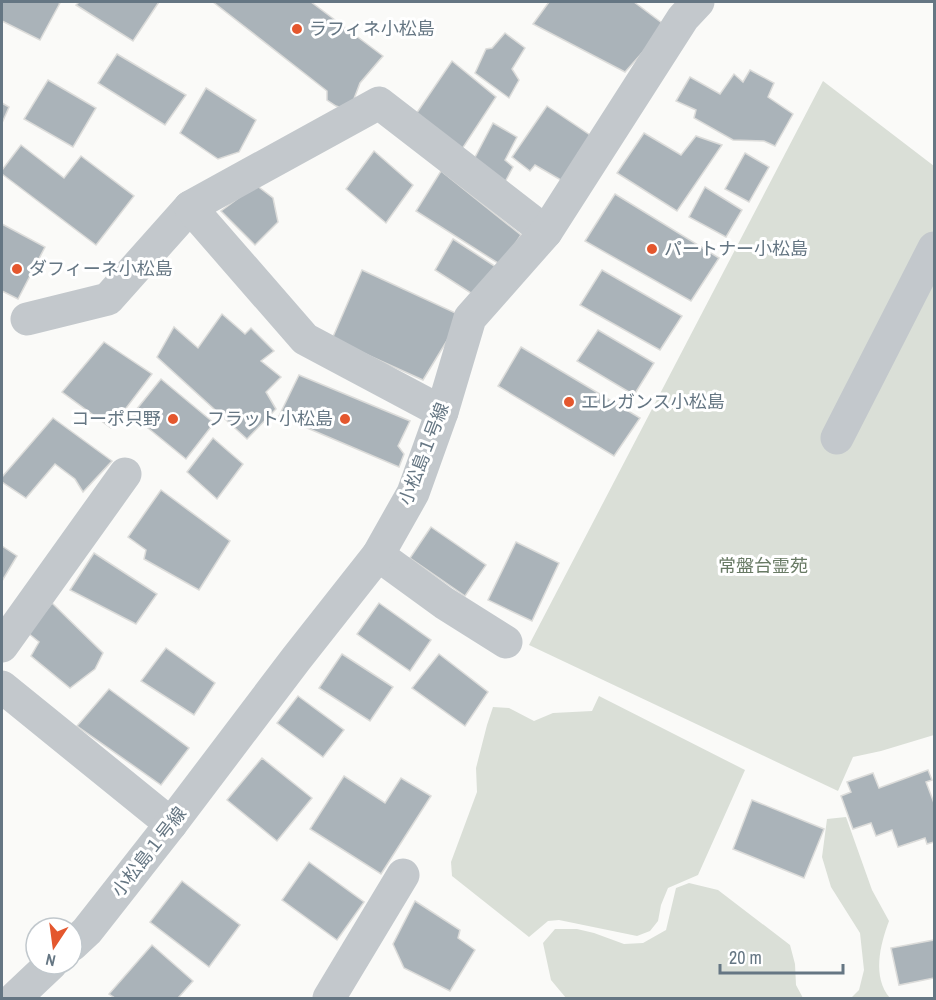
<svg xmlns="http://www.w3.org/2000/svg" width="936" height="1000" font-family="'Archivo Narrow','Noto Sans JP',sans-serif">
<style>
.green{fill:#dadfd7}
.building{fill:#aab3b9;stroke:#dcdcda;stroke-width:1.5}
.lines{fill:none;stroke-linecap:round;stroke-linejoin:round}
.minor{stroke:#c3c8cc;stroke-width:33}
.poi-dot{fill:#e4572e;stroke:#fff;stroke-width:2}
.labels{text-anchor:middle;stroke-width:6;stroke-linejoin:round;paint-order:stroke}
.poi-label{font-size:18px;fill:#657683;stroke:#fff;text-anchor:start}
.street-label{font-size:18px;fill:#657683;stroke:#fff}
.park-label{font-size:18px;fill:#687a64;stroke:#fff}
</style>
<rect width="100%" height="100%" fill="#fafaf8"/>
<g class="green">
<path d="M 823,81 L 934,166 L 934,735 L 881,751 L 853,757 L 838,791 L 529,645 Z"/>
<path d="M 599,696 L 745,770 L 698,875 L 668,888 L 661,905 L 658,921 L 650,931 L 637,936 L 559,920 L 548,921 L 529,937 L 452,876 L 451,862 L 477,792 L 476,768 L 487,725 L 493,707 L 509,708 L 534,721 L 553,713 L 592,711 Z"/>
<path d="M 846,817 L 872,890 L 889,921 C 880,945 872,977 890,998 L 851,998 L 859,990 L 864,970 L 860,933 L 831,887 L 822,857 L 827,819 Z"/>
<path d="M 689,883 L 718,890 L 790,945 L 795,964 L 796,985 L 803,998 L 566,998 L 551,980 L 543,943 L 555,929 L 577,929 L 594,933 L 624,944 L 643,943 L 666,930 L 676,888 Z"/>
</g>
<g class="building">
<path d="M 2,2 L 57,2 L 60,3 L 40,40 L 2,21 Z"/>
<path d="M 79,2 L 159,2 L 133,41 L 76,5 Z"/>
<path d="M 213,2 L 311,2 L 383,56 L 360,83 L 352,104 L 345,109 L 336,106 L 327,100 L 327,91 Z"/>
<path d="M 549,2 L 634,2 L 666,26 L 625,72 L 533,24 Z"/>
<path d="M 505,33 L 525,48 L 512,69 L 519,80 L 509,98 L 475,73 L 486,49 L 492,48 Z"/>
<path d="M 117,54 L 186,95 L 165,125 L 98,83 Z"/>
<path d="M 452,61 L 496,97 L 462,149 L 414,117 Z"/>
<path d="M 750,70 L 774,83 L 768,97 L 793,114 L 775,146 L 764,141 L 733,140 L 694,118 L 696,110 L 676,101 L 690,77 L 720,94 L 734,74 L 743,82 Z"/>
<path d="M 48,80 L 96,108 L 73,147 L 24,119 Z"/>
<path d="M 206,88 L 256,120 L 239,152 L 218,159 L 180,133 Z"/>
<path d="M 2,103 L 9,107 L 2,123 Z"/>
<path d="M 547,106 L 593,137 L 566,183 L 535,165 L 530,171 L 512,157 Z"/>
<path d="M 493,123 L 517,137 L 505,160 L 513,167 L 505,182 L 472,163 Z"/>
<path d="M 644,133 L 681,155 L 696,136 L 722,145 L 677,211 L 617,173 Z"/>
<path d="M 21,145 L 64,178 L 81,156 L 134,196 L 96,245 L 2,174 L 2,170 Z"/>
<path d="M 374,151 L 413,185 L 386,223 L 346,189 Z"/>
<path d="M 745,153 L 769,167 L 749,202 L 725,189 Z"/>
<path d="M 441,171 L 521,235 L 501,265 L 416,211 Z"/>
<path d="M 256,185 L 273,198 L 278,222 L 255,245 L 221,211 Z"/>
<path d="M 705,187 L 742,210 L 726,237 L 689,217 Z"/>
<path d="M 615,194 L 719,258 L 691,301 L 585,241 Z"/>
<path d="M 2,224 L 45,247 L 18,299 L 2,291 Z"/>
<path d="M 453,239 L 496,267 L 477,297 L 435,270 Z"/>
<path d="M 362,270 L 462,316 L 423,380 L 332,339 Z"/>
<path d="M 602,270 L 682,316 L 660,350 L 580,305 Z"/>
<path d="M 222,314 L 245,334 L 251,328 L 274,351 L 261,361 L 281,377 L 266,392 L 276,409 L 247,439 L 157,357 L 174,327 L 198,348 Z"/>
<path d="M 598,330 L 654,363 L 634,395 L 577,361 Z"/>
<path d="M 104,342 L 152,374 L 111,428 L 62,392 Z"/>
<path d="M 521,347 L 640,418 L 614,456 L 498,386 Z"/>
<path d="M 299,375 L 410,421 L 398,446 L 404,454 L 399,467 L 279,416 Z"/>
<path d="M 161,379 L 214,423 L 186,459 L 132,415 Z"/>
<path d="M 53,418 L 112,461 L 83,492 L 75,479 L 55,464 L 26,498 L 2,482 L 2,477 Z"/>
<path d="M 213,438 L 243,464 L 217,499 L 187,472 Z"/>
<path d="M 161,490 L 230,541 L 199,590 L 144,559 L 146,550 L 128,537 Z"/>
<path d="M 431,527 L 486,565 L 465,596 L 410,558 Z"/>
<path d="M 516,542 L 559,563 L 532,621 L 488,600 Z"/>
<path d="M 2,546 L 17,556 L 2,581 Z"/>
<path d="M 94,553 L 157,594 L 136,624 L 70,590 Z"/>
<path d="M 52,603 L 103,653 L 95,669 L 70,688 L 31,656 L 39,642 L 28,633 Z"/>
<path d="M 379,603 L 431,640 L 410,671 L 357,634 Z"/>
<path d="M 166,648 L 215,683 L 194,715 L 141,681 Z"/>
<path d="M 342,654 L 393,687 L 370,721 L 319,688 Z"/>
<path d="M 439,654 L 488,692 L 465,726 L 412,688 Z"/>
<path d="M 109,689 L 189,748 L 161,785 L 77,726 Z"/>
<path d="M 298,696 L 344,730 L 323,757 L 277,723 Z"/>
<path d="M 262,758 L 312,798 L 277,841 L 227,800 Z"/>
<path d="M 928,770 L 932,780 L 926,782 L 934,803 L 934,842 L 927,844 L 925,838 L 898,847 L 892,830 L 876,836 L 871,823 L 853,829 L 841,796 L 851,792 L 847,782 L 873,773 L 879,788 Z"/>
<path d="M 344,776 L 385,803 L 401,778 L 431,796 L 381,874 L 310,829 Z"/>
<path d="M 752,800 L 824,829 L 804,878 L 733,849 Z"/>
<path d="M 309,862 L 364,902 L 337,940 L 282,900 Z"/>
<path d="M 182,881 L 240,925 L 209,967 L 150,922 Z"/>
<path d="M 415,901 L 460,930 L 458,938 L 475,950 L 450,991 L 404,968 L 393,944 Z"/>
<path d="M 934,940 L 934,978 L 899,985 L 891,948 Z"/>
<path d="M 152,945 L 193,981 L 178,998 L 115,998 L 109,994 Z"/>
</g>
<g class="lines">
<g class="minor">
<path d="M 27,319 L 108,299 L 190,207"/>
<path d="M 442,412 L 305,339 L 190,207 L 379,103 L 546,232"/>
<path d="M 837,438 L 934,248"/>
<path d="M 378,555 L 444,603 L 506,642"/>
<path d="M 2,646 L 125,474"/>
<path d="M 2,687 L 171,824"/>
<path d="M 72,945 L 87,931 L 171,824 L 296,659 L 378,555 L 413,493 L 442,412 L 470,318 L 546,232 L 683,18 L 698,2"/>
<path d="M 15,998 L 51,964"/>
<path d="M 329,998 L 403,875"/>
</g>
</g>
<g class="poi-dot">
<circle cx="297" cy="29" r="6"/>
<circle cx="652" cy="249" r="6"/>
<circle cx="17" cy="269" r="6"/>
<circle cx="569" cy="402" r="6"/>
<circle cx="173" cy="419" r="6"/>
<circle cx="345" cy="419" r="6"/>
</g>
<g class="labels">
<g class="poi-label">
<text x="309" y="35">ラフィネ小松島</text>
<text x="664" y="255">パートナー小松島</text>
<text x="29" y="275">ダフィーネ小松島</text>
<text x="581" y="408">エレガンス小松島</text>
<text x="161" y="425" text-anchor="end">コーポ只野</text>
<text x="333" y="425" text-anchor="end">フラット小松島</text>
</g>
<g class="street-label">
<text transform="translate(424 454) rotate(-69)" y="6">小松島１号線</text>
<text transform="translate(149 852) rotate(-52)" y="6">小松島１号線</text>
</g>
<g class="park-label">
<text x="763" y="572">常盤台霊苑</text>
</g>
</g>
<rect width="936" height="1000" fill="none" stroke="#657683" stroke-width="6"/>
<g transform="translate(54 946) rotate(193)"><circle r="28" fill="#ffffff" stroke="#c1c8cd" stroke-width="1.5"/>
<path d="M0-4.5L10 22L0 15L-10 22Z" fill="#e4572e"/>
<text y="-9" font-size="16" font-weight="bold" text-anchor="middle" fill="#657683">N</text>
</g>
<path d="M720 964v9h123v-9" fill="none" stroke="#657683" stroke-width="3"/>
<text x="729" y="964" font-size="18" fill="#657683" stroke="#ffffff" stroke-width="4.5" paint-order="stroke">20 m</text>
</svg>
